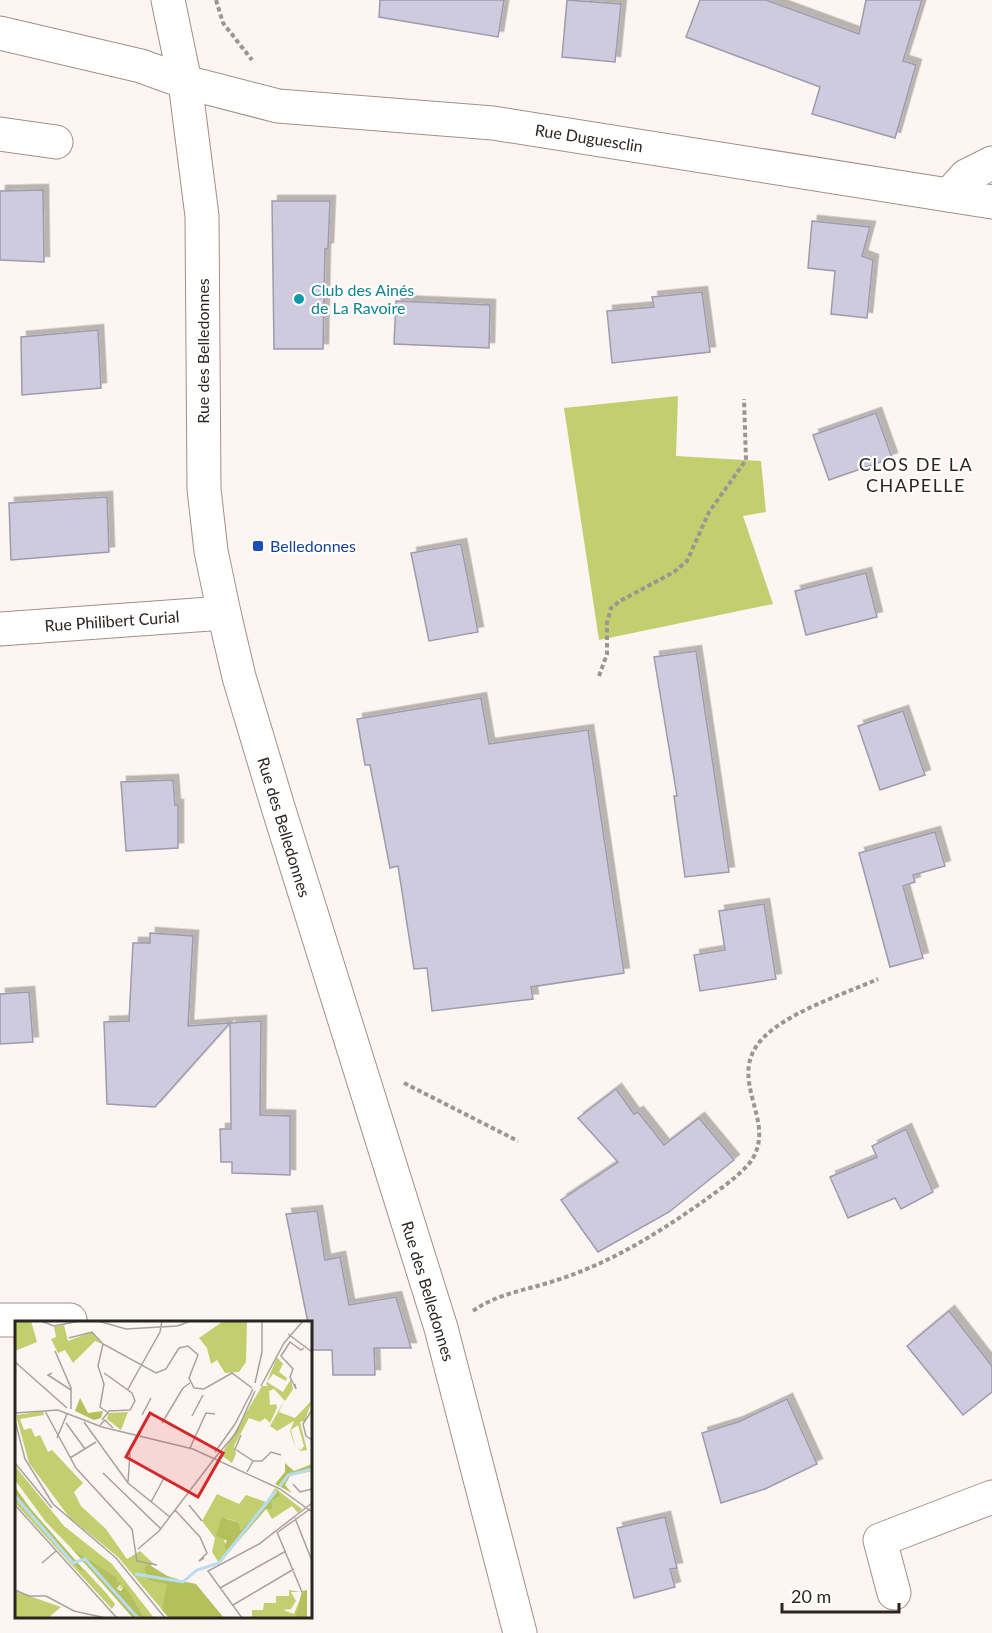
<svg xmlns="http://www.w3.org/2000/svg" width="992" height="1633" font-family="Lato,sans-serif">
<style>
.green{fill:#c2cf6f}
.building{fill:#cdcbdd;stroke:#9e9bad;stroke-width:1.5;filter:url(#shadow)}
.lines{fill:none;stroke-linecap:round;stroke-linejoin:round}
.minor-casing{stroke:#a29087;stroke-width:35}
.secondary-casing{stroke:#a29087;stroke-width:35}
.path{stroke:#9c9591;stroke-width:4;stroke-dasharray:4.5 3;stroke-linecap:butt}
.minor{stroke:#fff;stroke-width:33}
.secondary{stroke:#fff;stroke-width:33}
.culture-dot{fill:#0f9aa8;stroke:#fff;stroke-width:2}
.transit-dot{fill:#1a4fb4;stroke:#fff;stroke-width:2}
.labels{text-anchor:middle;stroke-width:4.5;stroke-linejoin:round;paint-order:stroke}
.street-label{font-size:16px;fill:#2b2420;stroke:#fff}
.culture-label{font-size:16px;fill:#0d838f;stroke:#fff;text-anchor:start}
.transit-label{font-size:16px;fill:#164399;stroke:#fff;text-anchor:start}
.neighbourhood-label{font-size:18px;letter-spacing:1.5px;fill:#2b2420;stroke:#fff}
.inset-river{fill:none;stroke:#b7dcf3;stroke-width:3}
.inset-road{fill:none;stroke:#a9a19d;stroke-width:1.5}
.view{fill:#d62828;fill-opacity:0.15;stroke:#d62828;stroke-width:3}
.inset-edge{fill:none;stroke:#2b2420;stroke-width:3}
</style>
<defs>
<filter id="shadow"><feDropShadow dx="5.5" dy="-5.5" stdDeviation="0" flood-color="#0004"/></filter>
</defs>
<rect width="100%" height="100%" fill="#fdf5f1"/>
<path class="green" d="M 678,396 L 676,456 L 761,461 L 766,512 L 743,516 L 773,604 L 599,640 L 564,408 Z"/>
<g class="building">
<path d="M 380,0 L 504,0 L 498,37 L 379,17 Z"/>
<path d="M 567,0 L 621,4 L 615,62 L 562,57 Z"/>
<path d="M 700,0 L 766,0 L 859,34 L 866,0 L 922,0 L 903,61 L 916,65 L 895,138 L 812,114 L 820,87 L 686,37 Z"/>
<path d="M 43,190 L 44,262 L 0,260 L 0,191 Z"/>
<path d="M 272,201 L 330,201 L 328,248 L 325,249 L 323,349 L 274,349 Z"/>
<path d="M 812,221 L 870,227 L 862,256 L 873,260 L 867,318 L 831,314 L 835,271 L 808,268 Z"/>
<path d="M 702,292 L 710,352 L 612,363 L 607,311 L 654,307 L 652,297 Z"/>
<path d="M 396,301 L 490,305 L 489,348 L 394,344 Z"/>
<path d="M 98,330 L 101,388 L 22,395 L 21,337 Z"/>
<path d="M 876,413 L 892,458 L 829,480 L 813,435 Z"/>
<path d="M 107,497 L 109,552 L 11,560 L 9,503 Z"/>
<path d="M 461,544 L 478,632 L 429,641 L 411,553 Z"/>
<path d="M 866,573 L 877,617 L 806,635 L 795,591 Z"/>
<path d="M 696,651 L 729,872 L 685,877 L 674,796 L 677,796 L 654,657 Z"/>
<path d="M 481,698 L 489,744 L 588,730 L 624,973 L 531,987 L 533,999 L 432,1011 L 427,968 L 414,969 L 398,866 L 390,868 L 370,765 L 365,765 L 357,719 Z"/>
<path d="M 903,711 L 925,775 L 880,790 L 858,726 Z"/>
<path d="M 173,780 L 175,805 L 178,805 L 178,848 L 126,851 L 121,782 Z"/>
<path d="M 935,832 L 945,866 L 913,875 L 915,882 L 903,886 L 923,958 L 890,967 L 859,853 Z"/>
<path d="M 764,904 L 776,979 L 700,991 L 694,955 L 725,950 L 719,911 Z"/>
<path d="M 150,933 L 193,936 L 188,1026 L 230,1023 L 155,1107 L 107,1104 L 104,1022 L 129,1021 L 133,943 L 150,943 Z"/>
<path d="M 29,992 L 33,1042 L 0,1044 L 0,994 Z"/>
<path d="M 261,1021 L 260,1115 L 290,1116 L 290,1175 L 232,1173 L 232,1162 L 221,1162 L 220,1129 L 231,1129 L 230,1023 Z"/>
<path d="M 616,1089 L 634,1114 L 638,1112 L 664,1145 L 699,1118 L 734,1160 L 669,1212 L 598,1252 L 561,1200 L 618,1162 L 578,1118 Z"/>
<path d="M 906,1129 L 933,1192 L 901,1209 L 895,1198 L 848,1218 L 830,1177 L 877,1157 L 872,1146 Z"/>
<path d="M 317,1211 L 325,1260 L 340,1257 L 349,1305 L 396,1297 L 411,1348 L 374,1348 L 375,1375 L 333,1375 L 332,1350 L 310,1350 L 310,1323 L 308,1323 L 286,1214 Z"/>
<path d="M 949,1311 L 992,1366 L 992,1392 L 963,1415 L 907,1346 Z"/>
<path d="M 787,1399 L 817,1464 L 765,1489 L 721,1503 L 702,1433 L 738,1422 Z"/>
<path d="M 665,1517 L 677,1568 L 670,1569 L 675,1587 L 634,1598 L 617,1528 Z"/>
</g>
<g class="lines">
<defs>
<g id="minor">
<path d="M 185,82 L 278,106 L 493,123 L 992,202"/>
<path d="M 0,134 L 56,142"/>
<path d="M 949,195 L 966,176 L 992,163"/>
<path d="M 0,629 L 224,613"/>
<path d="M 0,1320 L 70,1320"/>
<path d="M 894,1593 L 880,1540 L 992,1497"/>
</g>
<g id="secondary">
<path d="M 168,0 L 185,82 L 202,216 L 204,489 L 211,551 L 224,613 L 239,677 L 278,807 L 441,1328 L 520,1633"/>
<path d="M 0,33 L 141,66 L 185,82"/>
</g>
</defs>
<use href="#minor" class="minor-casing"/>
<use href="#secondary" class="secondary-casing"/>
<g class="path">
<path d="M 216,0 L 223,23 L 252,60"/>
<path d="M 599,676 L 607,654 L 607,623 L 611,608 L 620,601 L 674,572 L 687,561 L 709,512 L 746,460 L 744,399"/>
<path d="M 404,1083 L 518,1141"/>
<path d="M 473,1311 C 498,1293 528,1290 557,1280 C 610,1263 655,1235 701,1203 C 716,1192 734,1180 747,1166 C 786,1122 714,1075 772,1030 C 802,1007 844,994 878,979"/>
</g>
<use href="#minor" class="minor"/>
<use href="#secondary" class="secondary"/>
</g>
<circle class="culture-dot" cx="299" cy="299" r="6"/>
<rect class="transit-dot" x="252" y="540" width="12" height="12" rx="3"/>
<g class="labels">
<g class="street-label">
<text transform="translate(589 138) rotate(9)" y="6">Rue Duguesclin</text>
<text transform="translate(203 351) rotate(-90)" y="6">Rue des Belledonnes</text>
<text transform="translate(112 621) rotate(-4)" y="6">Rue Philibert Curial</text>
<text transform="translate(284 827) rotate(73)" y="6">Rue des Belledonnes</text>
<text transform="translate(428 1291) rotate(73)" y="6">Rue des Belledonnes</text>
</g>
<g class="culture-label">
<text x="311" y="296">Club des Ainés<tspan x="311" dy="18">de La Ravoire</tspan></text>
</g>
<g class="transit-label">
<text x="270" y="552">Belledonnes</text>
</g>
<g class="neighbourhood-label">
<text x="916" y="471">CLOS DE LA<tspan x="916" dy="21">CHAPELLE</tspan></text>
</g>
</g>
<g transform="translate(15 1321)">
<rect width="297" height="297" fill="#fdf5f1"/>
<path d="M 0,0 L 16,0 L 22,21 L 0,30 ZM 232,0 L 231,41 L 224,51 L 210,52 L 202,39 L 196,43 L 192,27 L 184,17 L 207,1 ZM 49,4 L 53,20 L 77,11 L 87,23 L 80,20 L 58,42 L 50,29 L 43,32 L 36,18 L 41,16 L 39,6 ZM 262,36 L 268,43 L 264,51 L 272,57 L 271,60 L 258,53 L 252,61 L 268,71 L 276,58 L 278,68 L 270,80 L 259,68 L 254,70 L 255,84 L 261,83 L 262,87 L 255,102 L 250,97 L 245,101 L 234,97 L 219,125 L 221,133 L 217,142 L 206,134 L 247,65 L 253,65 L 251,63 ZM 297,79 L 290,100 L 285,101 L 292,129 L 286,130 L 282,126 L 286,129 L 289,125 L 283,104 L 276,109 L 281,128 L 275,110 L 279,100 L 262,110 L 255,105 L 269,80 L 264,91 L 280,97 ZM 28,90 L 29,94 L 5,98 L 9,109 L 16,107 L 20,116 L 25,114 L 33,131 L 37,129 L 68,162 L 59,171 L 66,185 L 91,208 L 112,238 L 125,230 L 139,243 L 129,248 L 163,258 L 209,297 L 154,297 L 103,236 L 54,196 L 14,142 L 2,98 L 2,94 ZM 113,91 L 106,109 L 92,98 L 93,92 ZM 0,145 L 49,205 L 97,243 L 139,297 L 130,297 L 109,265 L 103,269 L 106,265 L 101,260 L 57,228 L 30,200 L 0,159 ZM 260,167 L 287,188 L 283,192 L 277,185 L 257,198 L 249,184 L 226,209 L 224,202 L 211,197 L 208,217 L 214,231 L 204,242 L 197,231 L 200,217 L 187,200 L 202,173 L 224,183 L 231,174 L 251,181 ZM 0,177 L 65,250 L 69,248 L 92,273 L 100,283 L 97,288 L 0,182 ZM 274,269 L 286,271 L 276,271 L 281,280 L 276,288 L 268,289 L 279,293 L 284,280 L 282,290 L 286,297 L 237,297 L 237,289 L 248,289 L 249,282 L 261,282 L 261,275 L 274,275 ZM 0,270 L 46,286 L 33,297 L 0,297 Z" fill="#c2cf6f"/>
<path d="M 65,77 L 73,92 L 88,90 L 86,97 L 79,99 L 60,90 ZM 270,142 L 279,150 L 297,143 L 297,150 L 275,155 L 270,164 L 277,172 L 260,163 L 270,151 ZM 0,166 L 15,187 L 69,249 L 65,250 L 0,177 ZM 263,169 L 265,175 L 256,180 L 257,188 L 251,188 L 214,231 L 209,225 L 212,220 L 201,214 L 207,196 L 224,202 L 226,209 ZM 57,228 L 102,257 L 101,260 L 106,262 L 102,268 L 106,270 L 109,264 L 130,297 L 118,297 ZM 133,243 L 157,258 L 181,263 L 209,297 L 154,297 L 147,289 L 152,263 L 134,259 L 129,248 ZM 292,269 L 292,297 L 280,297 L 287,270 Z" fill="#b3c05b"/>
<path class="inset-river" d="M 265,165 L 273,154 L 297,148M 0,175 L 58,242 L 70,238 L 123,297M 120,253 L 168,261 L 182,249 L 204,242 L 261,170"/>
<path class="inset-road" d="M 26,0 L 39,5 L 65,0M 83,0 L 111,8 L 162,5 L 176,0M 273,13 L 297,31M 54,17 L 77,11 L 88,23 L 141,52 L 151,48 L 164,27 L 173,25 L 183,34 L 174,57 L 179,67 L 189,68 L 217,52 L 237,67M 88,23 L 83,45 L 89,63 L 85,86 L 92,91M 40,30 L 56,67 L 56,88M 0,41 L 52,87M 37,52 L 33,54 L 56,69M 240,62 L 247,31 L 247,0M 280,63 L 281,68 L 275,56 L 278,48 L 266,35 L 275,21 L 286,29 L 289,27M 246,65 L 269,22 L 288,0M 113,68 L 145,11 L 147,0M 297,89 L 288,103 L 291,115 L 297,119M 30,90 L 61,147 L 117,208 L 122,240 L 142,244M 0,92 L 43,89 L 87,106 L 178,128 L 265,168 L 297,191M 127,94 L 136,77M 177,95 L 188,74M 87,99 L 94,90 L 115,89 L 120,80 L 117,72 L 89,52M 0,100 L 10,138 L 38,183 L 101,237 L 150,297M 69,101 L 113,162 L 155,196M 51,102 L 70,128M 147,102 L 168,67 L 175,62M 85,104 L 90,99 L 98,107M 226,114 L 220,128 L 238,140 L 232,151M 42,117 L 52,93M 175,127 L 191,92 L 200,93M 200,131 L 220,103 L 238,68M 55,137 L 81,121M 199,138 L 221,112 L 240,70M 238,140 L 247,140 L 256,131 L 266,134M 0,142 L 37,187M 88,152 L 146,208M 113,161 L 115,132M 278,163 L 285,171 L 297,168M 136,181 L 149,157M 0,184 L 102,297M 174,184 L 187,200M 160,189 L 185,216 L 192,232 L 184,240 L 189,237M 280,197 L 297,240M 262,211 L 287,271M 263,211 L 295,188M 123,228 L 144,210 L 199,138M 27,242 L 41,230M 205,267 L 271,230M 0,269 L 14,275 L 31,275 L 59,290 L 91,297M 218,284 L 279,248M 227,297 L 193,250 L 244,223 L 297,182"/>
<path class="view" d="M 135,92 L 208,132 L 183,176 L 111,136 Z"/>
<rect width="297" height="297" class="inset-edge"/>
</g>
<path d="M782 1603v9h117v-9" fill="none" stroke="#2b2420" stroke-width="3"/>
<text x="791" y="1603" font-size="18" fill="#2b2420" stroke="#ffffff" stroke-width="4.5" paint-order="stroke">20 m</text>
</svg>
